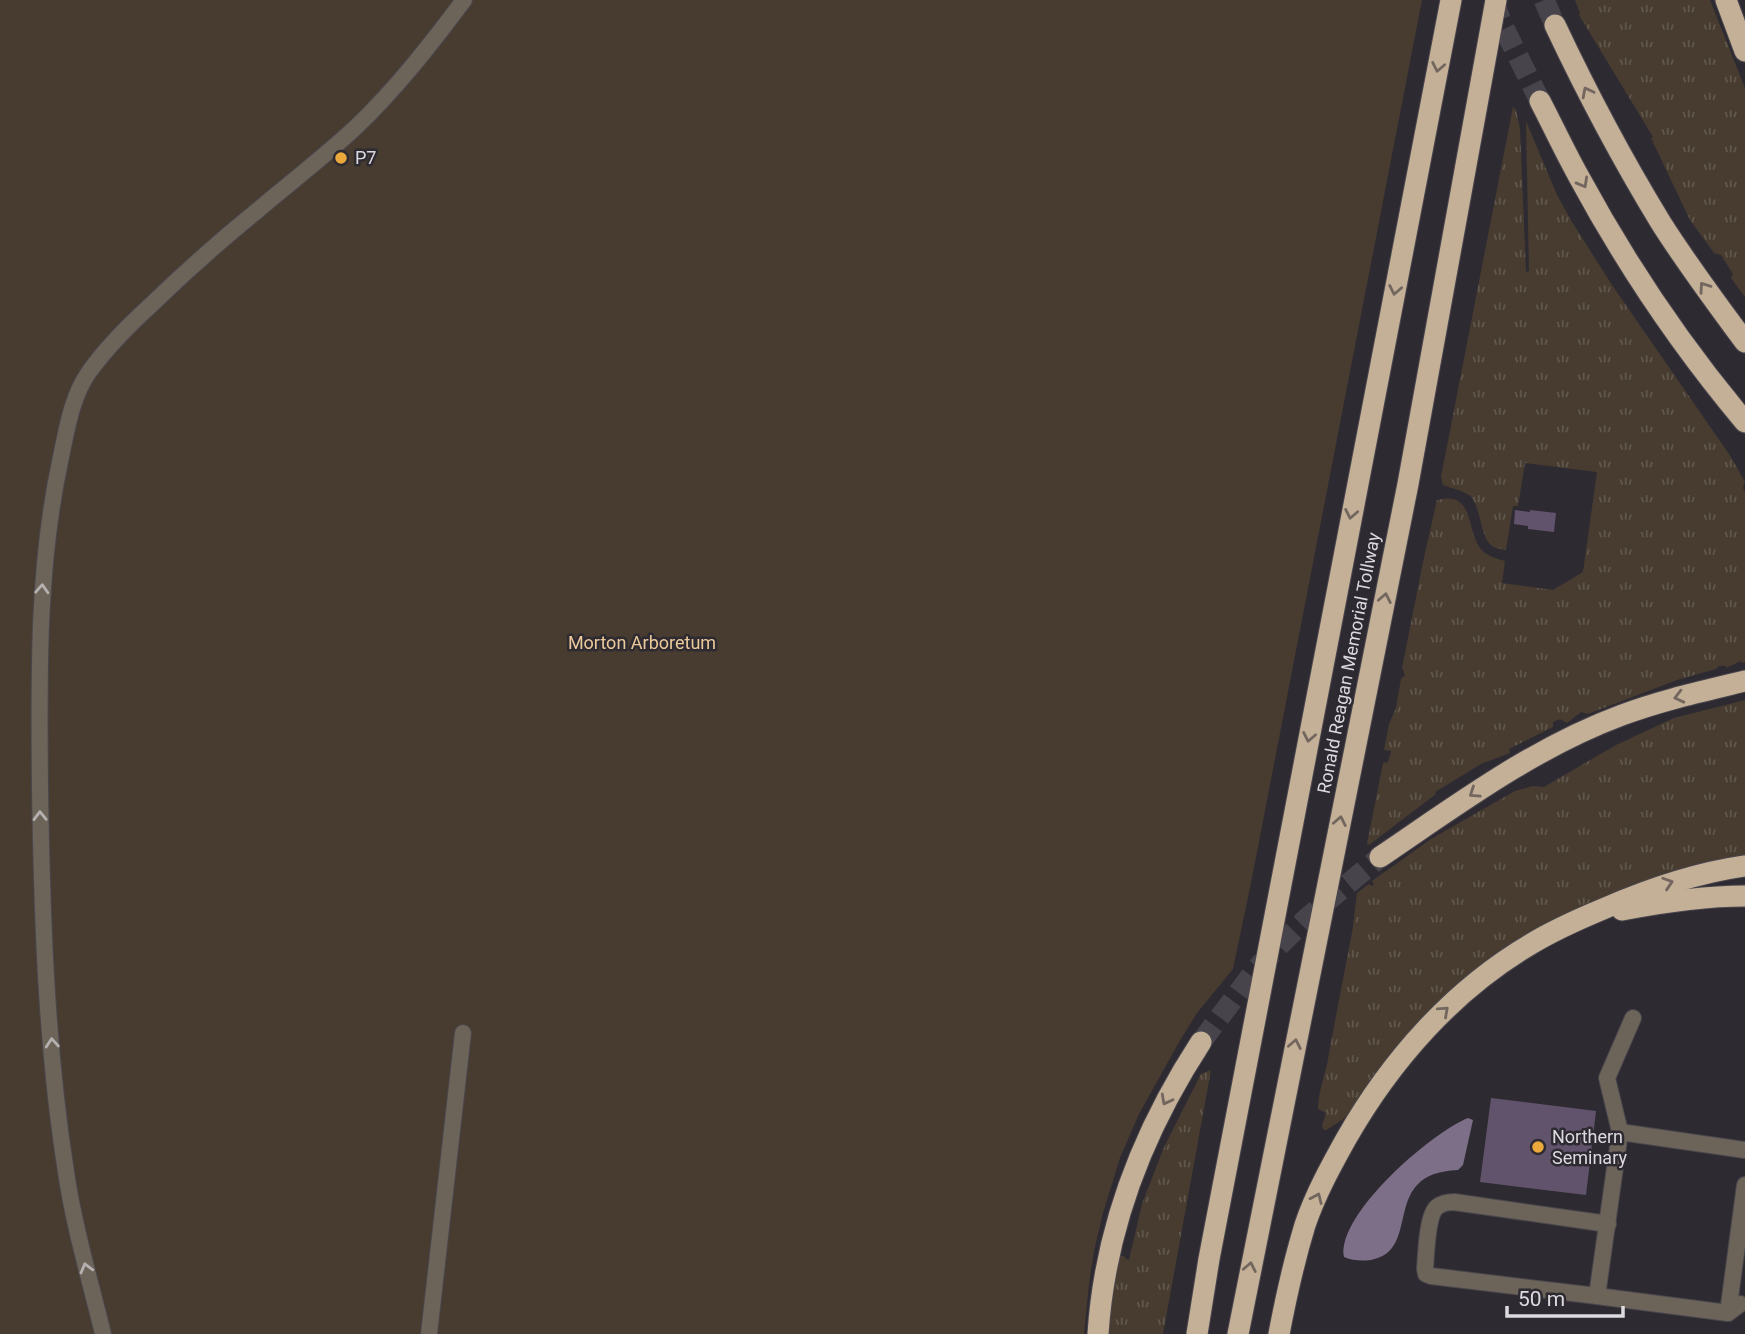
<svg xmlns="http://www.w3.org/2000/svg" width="1745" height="1334" font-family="Roboto,sans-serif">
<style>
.grass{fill:url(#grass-tufts)}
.park{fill:#473c2f}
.water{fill:#7e6f88}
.building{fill:#62536c}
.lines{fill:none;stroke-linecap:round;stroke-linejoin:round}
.highway-tunnel{stroke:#48444c;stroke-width:21;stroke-dasharray:21 10;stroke-linecap:butt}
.minor-casing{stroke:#4a464e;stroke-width:18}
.highway-casing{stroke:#4a464e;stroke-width:23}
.minor{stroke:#6c6459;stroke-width:16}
.highway{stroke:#c4b096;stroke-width:21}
.oneway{stroke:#72665f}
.oneway2{stroke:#b5b1b0}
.poi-dot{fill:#eca93b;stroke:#2e2a32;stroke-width:2.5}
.labels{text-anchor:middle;stroke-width:5;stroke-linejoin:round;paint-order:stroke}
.poi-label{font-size:18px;fill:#dddadf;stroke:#2e2a32;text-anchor:start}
.park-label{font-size:18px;fill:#ebc999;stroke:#2e2a32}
.street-label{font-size:18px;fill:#dddadf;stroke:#2e2a32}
</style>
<defs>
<pattern id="grass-tufts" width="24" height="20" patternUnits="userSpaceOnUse" patternTransform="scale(1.75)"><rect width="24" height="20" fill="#473c2f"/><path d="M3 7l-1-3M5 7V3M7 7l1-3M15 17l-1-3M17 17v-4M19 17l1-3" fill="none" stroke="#61584d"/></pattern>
</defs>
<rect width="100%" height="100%" fill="#2e2a32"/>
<g class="grass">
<path d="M 1575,0 L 1710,0 L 1745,88 L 1745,297 L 1731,278 L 1733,274 L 1721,255 L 1714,253 L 1690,220 L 1651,138 L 1653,137 L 1579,15 L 1580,13 Z"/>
<path d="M 1513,107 L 1516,110 L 1520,129 L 1526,272 L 1529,271 L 1526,121 L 1557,195 L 1572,222 L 1612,285 L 1731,457 L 1745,482 L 1743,488 L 1745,492 L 1745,662 L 1742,663 L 1741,661 L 1726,668 L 1726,666 L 1719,666 L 1716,669 L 1677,680 L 1588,714 L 1581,712 L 1567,723 L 1560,719 L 1553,722 L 1553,727 L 1509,749 L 1510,753 L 1481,764 L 1435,792 L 1436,794 L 1369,845 L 1367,844 L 1383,763 L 1388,762 L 1391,751 L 1384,750 L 1389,724 L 1396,708 L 1401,679 L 1405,675 L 1402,668 L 1423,562 L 1437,500 C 1475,490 1466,530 1480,548 C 1486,556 1497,559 1505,561 L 1502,583 L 1553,590 L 1583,572 L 1597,472 L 1525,463 L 1518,506 L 1513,506 L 1506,550 C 1503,549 1499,549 1496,548 C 1478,541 1483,506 1469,495 C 1461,490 1451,488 1443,485 L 1441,477 Z"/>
<path d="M 1745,700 L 1745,860 L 1554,923 L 1342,1120 L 1326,1130 L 1324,1130 L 1322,1126 L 1326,1113 L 1318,1109 C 1318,1090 1327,1071 1329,1053 L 1353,927 L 1357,893 L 1369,884 L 1372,886 L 1374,884 L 1372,881 L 1431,839 L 1515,791 L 1533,786 L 1544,787 L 1616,745 L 1674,718 Z"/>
<path d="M 1211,1070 L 1163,1334 L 1106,1334 L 1116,1255 L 1124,1256 L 1126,1259 L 1129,1260 L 1142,1204 L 1164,1147 L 1201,1074 Z"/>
</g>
<path class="park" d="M 0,0 L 1422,0 L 1251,883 L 1233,969 L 1197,1013 L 1178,1044 L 1139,1114 L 1120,1158 L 1103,1213 L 1094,1251 L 1089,1284 L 1084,1334 L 0,1334 Z"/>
<path class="water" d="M 1468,1118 L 1473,1120 L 1463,1165 L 1458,1170 C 1378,1173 1424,1250 1371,1260 C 1362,1261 1353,1261 1344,1257 C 1336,1215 1432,1132 1468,1118 Z"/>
<g class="building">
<path d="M 1515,510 L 1530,512 L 1530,510 L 1556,513 L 1554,532 L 1528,529 L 1528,526 L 1514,524 Z"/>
<path d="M 1491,1098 L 1596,1111 L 1586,1195 L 1480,1182 Z"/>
</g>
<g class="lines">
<g class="highway-tunnel">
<path d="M 1493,0 L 1502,24 L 1540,101"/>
<path d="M 1544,0 L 1555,25"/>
<path d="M 1201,1042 L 1256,969 L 1307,918 L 1380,857"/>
</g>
<defs>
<g id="minor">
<path d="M 1633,1018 L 1607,1078 L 1620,1132 L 1597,1296 L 1728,1313 L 1740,1304"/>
<path d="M 1620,1132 L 1745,1150"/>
<path d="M 1597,1296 L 1431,1276 L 1426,1274 L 1425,1269 C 1426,1256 1427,1215 1437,1207 C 1442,1203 1448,1202 1454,1202 L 1608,1224"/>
<path d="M 1728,1313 L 1745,1185"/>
<path d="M 103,1334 C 90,1280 74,1227 66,1172 C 46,1045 42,916 40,788 C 39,677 37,566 61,457 C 67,428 72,396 89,372 C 107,347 129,325 151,305 C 185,272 221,240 258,210 C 291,182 325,156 356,127 C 396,89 431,44 464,0"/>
<path d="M 429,1334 L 463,1033"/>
</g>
<g id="highway">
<path d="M 1726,0 L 1745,51"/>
<path d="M 1555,25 C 1587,93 1622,159 1661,223 C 1687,264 1716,303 1745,342"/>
<path d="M 1540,101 C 1553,126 1565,152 1579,177 C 1626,264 1682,347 1745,422"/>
<path d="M 1380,857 C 1457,805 1533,748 1622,715 C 1662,700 1704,691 1745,681"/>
<path d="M 1622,910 C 1663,902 1703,896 1745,896"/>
<path d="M 1098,1334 C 1105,1227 1143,1131 1201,1042"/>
<path d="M 1197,1334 L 1209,1259 L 1451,0"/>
<path d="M 1238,1334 L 1408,484 L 1496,0"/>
<path d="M 1279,1334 C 1286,1297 1294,1261 1305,1225 C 1315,1195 1331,1166 1346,1139 C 1391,1060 1453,990 1531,944 C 1554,930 1579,919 1603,909 C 1649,889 1695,873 1745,866"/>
</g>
</defs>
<use href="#minor" class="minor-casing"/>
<use href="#highway" class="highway-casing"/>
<use href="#minor" class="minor"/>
<use href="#highway" class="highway"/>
</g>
<defs><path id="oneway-chevron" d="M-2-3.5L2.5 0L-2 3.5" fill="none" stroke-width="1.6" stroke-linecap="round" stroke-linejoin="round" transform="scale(1.75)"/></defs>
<g class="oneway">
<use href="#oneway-chevron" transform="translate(1438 67) rotate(101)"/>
<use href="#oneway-chevron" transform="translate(1587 92) rotate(-117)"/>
<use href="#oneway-chevron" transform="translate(1583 183) rotate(61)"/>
<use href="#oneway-chevron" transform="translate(1704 287) rotate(-125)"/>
<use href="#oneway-chevron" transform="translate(1395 290) rotate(101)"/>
<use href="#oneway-chevron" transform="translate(1351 514) rotate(101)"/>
<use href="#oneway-chevron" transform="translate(1385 598) rotate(-79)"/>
<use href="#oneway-chevron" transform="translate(1679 697) rotate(166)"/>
<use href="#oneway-chevron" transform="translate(1309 737) rotate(101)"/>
<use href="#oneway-chevron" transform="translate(1474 793) rotate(146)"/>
<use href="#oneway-chevron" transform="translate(1340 821) rotate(-79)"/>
<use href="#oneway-chevron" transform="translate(1668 883) rotate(-18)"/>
<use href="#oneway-chevron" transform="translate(1444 1011) rotate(-42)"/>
<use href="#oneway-chevron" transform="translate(1295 1044) rotate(-79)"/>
<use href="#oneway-chevron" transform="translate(1166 1100) rotate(118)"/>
<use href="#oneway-chevron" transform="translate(1317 1198) rotate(-66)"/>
<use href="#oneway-chevron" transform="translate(1250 1267) rotate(-79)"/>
</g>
<g class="oneway2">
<use href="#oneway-chevron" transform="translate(42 589) rotate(-87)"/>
<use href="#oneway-chevron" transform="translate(40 816) rotate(-91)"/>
<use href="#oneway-chevron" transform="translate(52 1043) rotate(-95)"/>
<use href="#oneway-chevron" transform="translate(86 1268) rotate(-105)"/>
</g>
<g class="poi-dot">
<circle cx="341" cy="158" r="7"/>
<circle cx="1538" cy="1147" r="7"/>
</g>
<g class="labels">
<g class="poi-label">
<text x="355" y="164">P7</text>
<text x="1552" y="1143">Northern<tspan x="1552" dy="21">Seminary</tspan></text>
</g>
<g class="park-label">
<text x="642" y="649">Morton Arboretum</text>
</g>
<g class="street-label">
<text transform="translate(1349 663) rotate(-79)" y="6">Ronald Reagan Memorial Tollway</text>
</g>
</g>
<path d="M1507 1306v10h116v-10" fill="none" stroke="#dddadf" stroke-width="3.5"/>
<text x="1518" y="1306" font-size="21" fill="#dddadf" stroke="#2e2a32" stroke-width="5" paint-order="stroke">50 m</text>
</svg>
